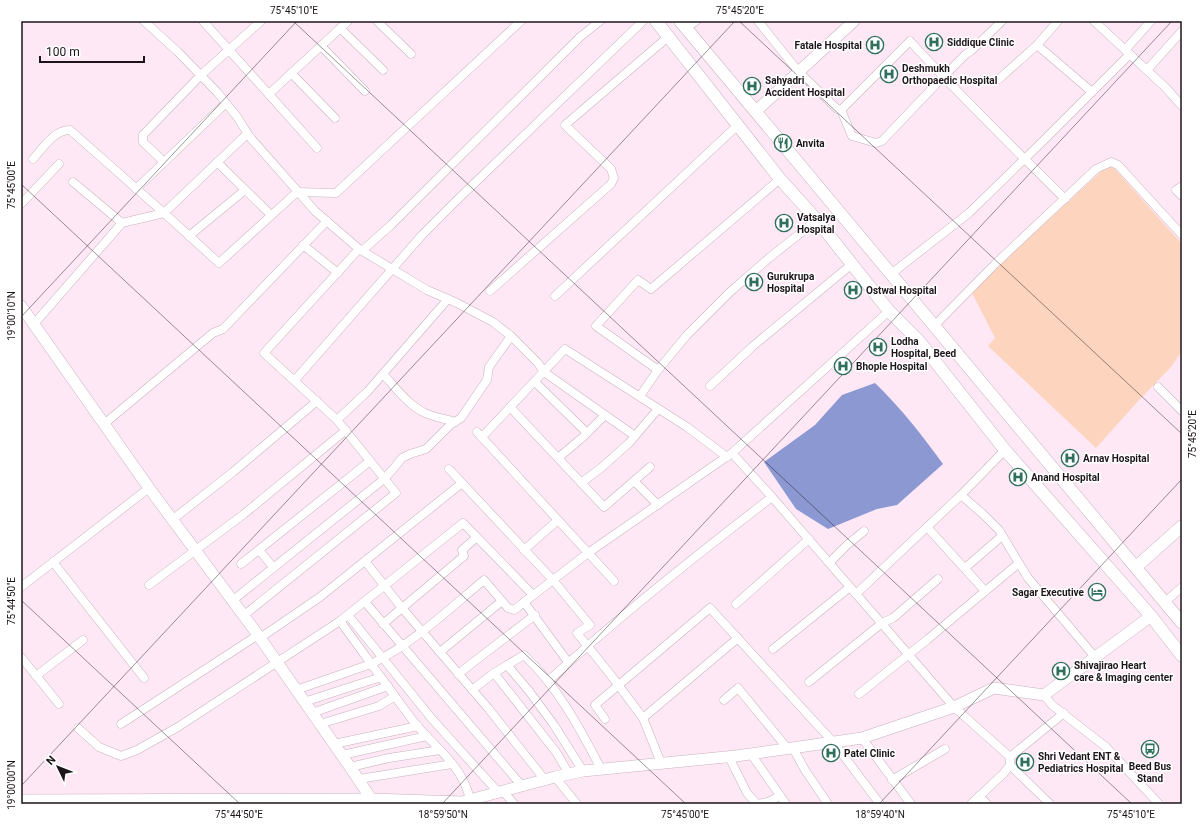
<svg xmlns="http://www.w3.org/2000/svg" width="1203" height="825" font-family="Roboto,sans-serif">
<style>
.green{fill:#fdd4bd}
.water{fill:#8b98d2}
.lines{fill:none;stroke-linecap:round;stroke-linejoin:round}
.street-casing{stroke:#c7b2be;stroke-width:9}
.secondary-casing{stroke:#c7b2be;stroke-width:12}
.primary-casing{stroke:#c7b2be;stroke-width:13}
.street{stroke:#fff;stroke-width:8}
.secondary{stroke:#fff;stroke-width:11}
.primary{stroke:#fff;stroke-width:12}
.ticks{fill:none;stroke:#1d151a;stroke-width:1;stroke-opacity:0.45}
.labels{text-anchor:middle;stroke-width:3;stroke-linejoin:round;paint-order:stroke}
.poi-label{font-size:10px;font-weight:bold;fill:#1d151a;stroke:#fff;text-anchor:start}
.neatline{fill:none;stroke:#1d151a;stroke-width:1.5}
.ticks-label{font-size:10px;text-anchor:middle;fill:#1d151a}
</style>
<rect width="100%" height="100%" fill="#ffe8f5"/>
<path class="green" d="M 1107,166 L 1114,168 L 1182,244 L 1182,351 L 1171,367 L 1140,399 L 1096,448 L 988,346 L 995,338 L 971,291 Z"/>
<path class="water" d="M 875,383 C 901,408 922,435 943,464 L 897,505 L 877,509 L 828,529 L 796,509 L 764,462 L 815,425 L 842,395 Z"/>
<g class="lines">
<defs>
<g id="street">
<path d="M 144,21 L 178,52 L 217,92 L 238,118 L 249,136 L 315,211 L 359,249 L 427,290 L 457,303 L 493,322 L 511,336 L 538,363 L 544,372 L 635,436"/>
<path d="M 203,21 L 317,148"/>
<path d="M 377,21 L 411,54"/>
<path d="M 758,21 L 798,71 L 837,109 L 841,110"/>
<path d="M 1002,21 L 971,51 L 966,54 L 943,77 L 882,141 L 876,143 L 852,136 L 841,110 L 910,41 C 960,96 1013,147 1065,199"/>
<path d="M 1094,21 L 1166,88 L 1182,106"/>
<path d="M 340,28 L 383,70"/>
<path d="M 686,28 L 696,21"/>
<path d="M 1037,45 L 1092,92"/>
<path d="M 321,46 L 365,91"/>
<path d="M 1125,50 L 1151,21"/>
<path d="M 1147,70 L 1182,31"/>
<path d="M 291,73 L 335,118"/>
<path d="M 999,79 L 1037,45 L 1058,21"/>
<path d="M 269,94 L 348,21"/>
<path d="M 33,159 C 43,148 54,130 70,130 L 164,213 L 247,134"/>
<path d="M 164,162 L 143,142 L 143,135 L 201,75 L 261,21"/>
<path d="M 217,162 L 271,215"/>
<path d="M 73,182 L 122,223"/>
<path d="M 1182,186 L 1176,190 L 1182,196"/>
<path d="M 136,189 L 226,103"/>
<path d="M 21,204 L 59,164"/>
<path d="M 189,236 L 245,190"/>
<path d="M 303,245 L 338,273"/>
<path d="M 363,250 L 391,225 L 580,37 L 600,21"/>
<path d="M 891,274 L 969,213 L 1043,141 L 1130,54"/>
<path d="M 490,291 L 611,184 L 614,178 L 611,169 L 565,125 L 668,37"/>
<path d="M 555,296 L 738,125"/>
<path d="M 889,311 L 732,453 L 772,497 L 954,707 L 1010,757 L 1010,765 L 1004,773 L 971,804"/>
<path d="M 34,324 L 122,223 L 164,213 L 219,263 L 297,192 L 336,193 L 521,21"/>
<path d="M 934,326 L 995,264 L 1096,169 L 1111,162 L 1118,165 L 1182,235"/>
<path d="M 658,370 L 596,326 L 638,280 L 651,289 L 780,179"/>
<path d="M 383,374 C 396,388 408,405 425,413 C 434,417 445,419 455,422"/>
<path d="M 295,380 L 422,235 L 455,202 L 643,21"/>
<path d="M 535,382 L 587,433"/>
<path d="M 710,386 L 753,346 L 852,264"/>
<path d="M 1158,387 L 1182,411"/>
<path d="M 640,396 L 658,370 L 687,335 L 730,292 L 769,258 L 817,220"/>
<path d="M 510,407 L 604,507 L 650,467"/>
<path d="M 337,420 L 368,391 L 448,299"/>
<path d="M 104,424 L 213,333 L 223,329 L 327,221"/>
<path d="M 477,432 L 614,581"/>
<path d="M 482,437 L 565,349 L 687,427 L 727,457"/>
<path d="M 558,458 L 583,437 L 604,416"/>
<path d="M 449,469 L 462,483"/>
<path d="M 634,481 L 658,505"/>
<path d="M 581,483 L 601,468 L 629,443 L 658,409"/>
<path d="M 961,495 L 984,515 L 999,530 L 1028,578 L 1095,657"/>
<path d="M 172,520 L 233,472 L 317,401"/>
<path d="M 927,527 L 985,591"/>
<path d="M 259,550 L 273,567"/>
<path d="M 524,550 L 558,520"/>
<path d="M 365,561 L 402,608 L 488,708 L 545,780"/>
<path d="M 53,562 L 144,678"/>
<path d="M 829,563 L 847,545 L 864,531"/>
<path d="M 241,564 L 370,461"/>
<path d="M 965,568 L 1002,536"/>
<path d="M 149,585 L 244,514 L 346,430"/>
<path d="M 21,587 L 149,488"/>
<path d="M 856,594 L 961,495 L 1005,450"/>
<path d="M 232,601 L 384,479 L 394,468 L 402,458 L 410,454 L 426,449 L 450,425 L 461,418 L 487,380 L 489,367 L 511,336"/>
<path d="M 365,602 L 522,786"/>
<path d="M 524,602 L 568,662"/>
<path d="M 1165,602 L 1182,587"/>
<path d="M 736,604 L 809,539"/>
<path d="M 348,615 L 432,719 L 498,792"/>
<path d="M 243,616 L 396,493 L 337,420 L 264,353 L 359,249"/>
<path d="M 340,621 L 463,523 L 533,595"/>
<path d="M 383,624 L 464,556 L 462,550 L 477,537"/>
<path d="M 260,638 L 320,597 L 462,483 L 553,580 L 514,610 L 508,608 L 484,580 C 448,610 414,643 371,664 L 296,690"/>
<path d="M 773,649 L 850,587"/>
<path d="M 440,652 L 502,601"/>
<path d="M 21,657 L 59,704"/>
<path d="M 507,665 L 529,691 L 554,725 L 583,771"/>
<path d="M 494,673 L 524,655 C 557,686 580,728 601,769"/>
<path d="M 458,674 L 535,615"/>
<path d="M 36,676 L 83,640"/>
<path d="M 548,681 C 620,616 695,556 772,497"/>
<path d="M 809,682 L 882,623 L 893,618 L 938,579"/>
<path d="M 472,690 L 494,673 L 556,752 L 569,774"/>
<path d="M 859,694 L 928,639 L 1019,563"/>
<path d="M 1044,695 L 1052,705 L 1106,747 L 1159,804"/>
<path d="M 724,700 L 738,688 L 788,749"/>
<path d="M 304,702 L 381,677"/>
<path d="M 312,713 L 388,686"/>
<path d="M 643,718 L 738,638"/>
<path d="M 605,719 L 595,705 L 710,608 L 834,743 L 880,804"/>
<path d="M 121,724 L 258,635"/>
<path d="M 320,724 L 379,706 L 395,696"/>
<path d="M 78,728 L 99,747 L 121,756 L 137,750 L 178,727 L 340,621 C 365,655 389,689 414,722 C 435,748 463,765 470,800"/>
<path d="M 862,738 L 911,804"/>
<path d="M 334,744 L 418,726"/>
<path d="M 793,748 L 805,770 L 828,804"/>
<path d="M 751,754 L 786,804"/>
<path d="M 342,755 L 427,736"/>
<path d="M 729,757 L 747,793 L 757,804 L 768,802 L 780,796"/>
<path d="M 1010,757 L 1064,713"/>
<path d="M 661,763 L 643,718 L 610,674 L 577,633 L 590,625 L 553,580 L 588,553 L 732,453"/>
<path d="M 1010,765 L 1050,804"/>
<path d="M 350,767 L 389,758 L 440,750"/>
<path d="M 555,777 L 577,804"/>
<path d="M 359,779 L 452,764"/>
<path d="M 892,780 L 945,749"/>
<path d="M 503,791 L 514,804"/>
<path d="M 979,796 L 987,804"/>
</g>
<g id="secondary">
<path d="M 756,111 L 854,21"/>
<path d="M 21,306 L 149,488 L 258,635 L 350,767 L 374,803"/>
<path d="M 21,800 L 371,799 L 462,802 L 555,777 L 583,771 L 736,756 L 862,738 L 954,707 L 994,688 L 1044,695 L 1151,616"/>
</g>
<g id="primary">
<path d="M 656,21 L 780,179 L 817,220 L 889,311 L 919,341 L 1005,450 L 1151,616 L 1182,656"/>
<path d="M 680,21 L 1182,623"/>
<path d="M 1136,567 L 1182,526"/>
</g>
</defs>
<use href="#street" class="street-casing"/>
<use href="#secondary" class="secondary-casing"/>
<use href="#primary" class="primary-casing"/>
<use href="#street" class="street"/>
<use href="#secondary" class="secondary"/>
<use href="#primary" class="primary"/>
</g>
<path class="ticks" d="M 293,21 L 1132,804M 739,21 L 1182,434M 21,184 L 686,804M 21,317 L 297,21M 21,600 L 240,804M 21,786 L 735,21M 442,804 L 1172,21M 879,804 L 1182,479"/>
<defs>
<symbol id="hospital-ring" viewBox="-11 -11 22 22"><circle r="9.5" fill="#fff" stroke="#2f6f5c" stroke-width="1.5"/><path d="M-5-5h3v3.5h4V-5h3V5h-3V1.5h-4V5h-3Z" fill="#2f6f5c"/></symbol>
<symbol id="restaurant-ring" viewBox="-11 -11 22 22"><circle r="9.5" fill="#fff" stroke="#2f6f5c" stroke-width="1.5"/><path d="M-5-6h1v4h1v-4h1v4h1v-4h1v5L-1.5 .5V6h-2V.5L-5-1ZM5-6V6H3V1.5H1.5Q1.5-4 5-6Z" fill="#2f6f5c"/></symbol>
<symbol id="hotel-ring" viewBox="-11 -11 22 22"><circle r="9.5" fill="#fff" stroke="#2f6f5c" stroke-width="1.5"/><path d="M-6-4.5h1.5V1H6V5H4.5V3h-9V5H-6ZM-4 0a1.8 1.8 0 1 1 3.6 0ZM.5 0V-2.5h3Q6-2.5 6 0Z" fill="#2f6f5c"/></symbol>
<symbol id="bus-ring" viewBox="-11 -11 22 22"><circle r="9.5" fill="#fff" stroke="#2f6f5c" stroke-width="1.5"/><path d="M-5-6H5V4H4V6H2V4H-2V6H-4V4H-5ZM-3.5-4V0h7V-4ZM-3.5 1.2v1.5H-2V1.2ZM2 1.2v1.5H3.5V1.2Z" fill="#2f6f5c"/></symbol>
</defs>
<g fill-rule="evenodd">
<use href="#hospital-ring" x="924" y="32" width="20" height="20"/>
<use href="#hospital-ring" x="865" y="35" width="20" height="20"/>
<use href="#hospital-ring" x="879" y="64" width="20" height="20"/>
<use href="#hospital-ring" x="742" y="76" width="20" height="20"/>
<use href="#restaurant-ring" x="773" y="133" width="20" height="20"/>
<use href="#hospital-ring" x="774" y="213" width="20" height="20"/>
<use href="#hospital-ring" x="744" y="272" width="20" height="20"/>
<use href="#hospital-ring" x="843" y="280" width="20" height="20"/>
<use href="#hospital-ring" x="868" y="337" width="20" height="20"/>
<use href="#hospital-ring" x="833" y="356" width="20" height="20"/>
<use href="#hospital-ring" x="1060" y="448" width="20" height="20"/>
<use href="#hospital-ring" x="1008" y="467" width="20" height="20"/>
<use href="#hotel-ring" x="1087" y="582" width="20" height="20"/>
<use href="#hospital-ring" x="1051" y="661" width="20" height="20"/>
<use href="#bus-ring" x="1140" y="739" width="20" height="20"/>
<use href="#hospital-ring" x="821" y="743" width="20" height="20"/>
<use href="#hospital-ring" x="1015" y="752" width="20" height="20"/>
</g>
<g class="labels">
<g class="poi-label">
<text x="947" y="46">Siddique Clinic</text>
<text x="862" y="49" text-anchor="end">Fatale Hospital</text>
<text x="902" y="72">Deshmukh<tspan x="902" dy="12">Orthopaedic Hospital</tspan></text>
<text x="765" y="84">Sahyadri<tspan x="765" dy="12">Accident Hospital</tspan></text>
<text x="796" y="147">Anvita</text>
<text x="797" y="221">Vatsalya<tspan x="797" dy="12">Hospital</tspan></text>
<text x="767" y="280">Gurukrupa<tspan x="767" dy="12">Hospital</tspan></text>
<text x="866" y="294">Ostwal Hospital</text>
<text x="891" y="345">Lodha<tspan x="891" dy="12">Hospital, Beed</tspan></text>
<text x="856" y="370">Bhople Hospital</text>
<text x="1083" y="462">Arnav Hospital</text>
<text x="1031" y="481">Anand Hospital</text>
<text x="1084" y="596" text-anchor="end">Sagar Executive</text>
<text x="1074" y="669">Shivajirao Heart<tspan x="1074" dy="12">care &amp; Imaging center</tspan></text>
<text x="844" y="757">Patel Clinic</text>
<text x="1038" y="760">Shri Vedant ENT &amp;<tspan x="1038" dy="12">Pediatrics Hospital</tspan></text>
<text x="1150" y="770" text-anchor="middle">Beed Bus<tspan x="1150" dy="12">Stand</tspan></text>
</g>
</g>
<rect width="1203" height="825" fill="none" stroke="#ffffff" stroke-width="44"/>
<g transform="translate(58 767) rotate(313)" stroke="#ffffff" stroke-width="3" paint-order="stroke">
<path d="M0-3L7 15L0 10L-7 15Z" fill="#1d151a"/>
<text y="-6" font-size="11" font-weight="bold" text-anchor="middle" fill="#1d151a">N</text>
</g>
<path d="M40 56v6h104v-6" fill="none" stroke="#1d151a" stroke-width="2"/>
<text x="46" y="56" font-size="12" fill="#1d151a" stroke="#ffffff" stroke-width="3" paint-order="stroke">100 m</text>
<rect x="22" y="22" width="1159" height="781" class="neatline"/>
<g class="ticks-label">
<text x="294" y="14">75°45'10"E</text>
<text x="740" y="14">75°45'20"E</text>
<text transform="translate(11 185) rotate(-90)" y="4">75°45'00"E</text>
<text transform="translate(11 316) rotate(-90)" y="4">19°00'10"N</text>
<text transform="translate(1192 434) rotate(-90)" y="4">75°45'20"E</text>
<text transform="translate(11 601) rotate(-90)" y="4">75°44'50"E</text>
<text transform="translate(11 785) rotate(-90)" y="4">19°00'00"N</text>
<text x="239" y="818">75°44'50"E</text>
<text x="443" y="818">18°59'50"N</text>
<text x="685" y="818">75°45'00"E</text>
<text x="880" y="818">18°59'40"N</text>
<text x="1131" y="818">75°45'10"E</text>
</g>
</svg>
